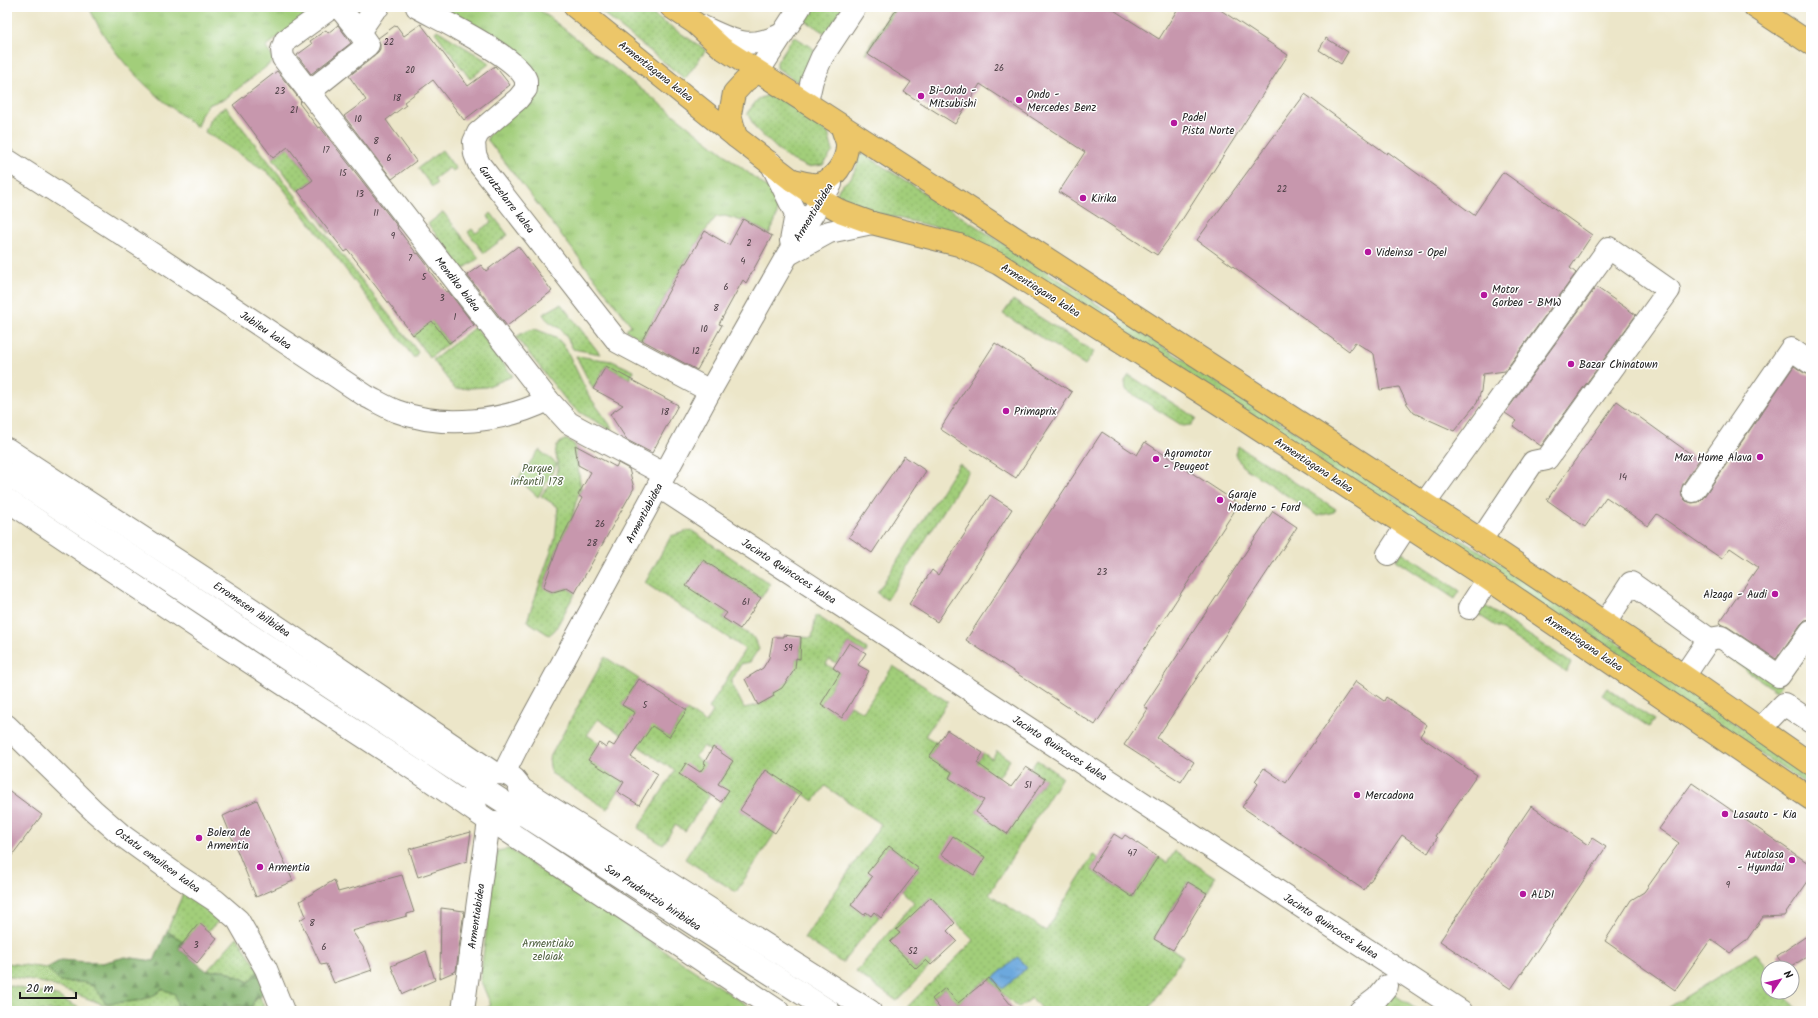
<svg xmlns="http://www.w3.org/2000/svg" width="1818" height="1018" font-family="Kalam,sans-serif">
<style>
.grass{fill:url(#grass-dots);stroke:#5f754b}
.forest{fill:url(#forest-firs);stroke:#4e6643}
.park{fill:url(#park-tufts);stroke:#5f754b}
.water{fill:url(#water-ripples);stroke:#44627c}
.building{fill:#c797ad}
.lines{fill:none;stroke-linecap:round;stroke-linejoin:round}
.minor-casing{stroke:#848172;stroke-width:24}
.major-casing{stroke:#848172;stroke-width:24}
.minor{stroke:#fff;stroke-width:22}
.major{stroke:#ecc669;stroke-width:22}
.poi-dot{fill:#b5179e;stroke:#fff;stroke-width:1.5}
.labels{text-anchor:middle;stroke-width:3;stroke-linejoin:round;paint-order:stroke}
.number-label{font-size:9px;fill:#473b40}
.street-label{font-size:11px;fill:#1c1c1c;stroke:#fff}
.poi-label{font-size:11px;fill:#1c1c1c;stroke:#fff;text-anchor:start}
.park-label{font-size:11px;fill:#526342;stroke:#fff}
</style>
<defs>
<pattern id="grass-dots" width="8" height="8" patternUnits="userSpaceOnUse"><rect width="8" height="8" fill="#a2ce7a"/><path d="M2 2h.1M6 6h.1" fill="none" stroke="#8bb069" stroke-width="1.8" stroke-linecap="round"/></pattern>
<pattern id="forest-firs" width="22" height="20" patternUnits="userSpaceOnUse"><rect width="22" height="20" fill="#81b16a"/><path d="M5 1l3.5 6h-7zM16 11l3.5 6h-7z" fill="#698f56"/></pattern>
<pattern id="park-tufts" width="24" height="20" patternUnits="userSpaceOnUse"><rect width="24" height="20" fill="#a2ce7a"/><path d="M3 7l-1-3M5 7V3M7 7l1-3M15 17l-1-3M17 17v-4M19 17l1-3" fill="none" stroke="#8bb069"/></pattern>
<pattern id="water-ripples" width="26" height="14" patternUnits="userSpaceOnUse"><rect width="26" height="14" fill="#6ca8dd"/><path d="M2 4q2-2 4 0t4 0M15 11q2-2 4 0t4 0" fill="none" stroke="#5888b2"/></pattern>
</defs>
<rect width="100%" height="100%" fill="#fff"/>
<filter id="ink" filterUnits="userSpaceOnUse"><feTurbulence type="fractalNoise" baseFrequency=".025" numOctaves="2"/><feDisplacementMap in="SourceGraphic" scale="8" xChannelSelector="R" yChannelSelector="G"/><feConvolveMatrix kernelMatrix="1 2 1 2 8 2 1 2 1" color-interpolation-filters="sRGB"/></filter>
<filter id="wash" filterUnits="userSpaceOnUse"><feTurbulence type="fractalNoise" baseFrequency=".012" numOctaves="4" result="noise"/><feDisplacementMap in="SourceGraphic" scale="16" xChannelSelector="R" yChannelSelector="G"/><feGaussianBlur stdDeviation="0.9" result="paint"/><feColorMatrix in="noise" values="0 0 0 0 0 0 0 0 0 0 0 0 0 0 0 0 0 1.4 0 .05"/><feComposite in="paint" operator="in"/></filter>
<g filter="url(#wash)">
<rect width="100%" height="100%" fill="#ece6c9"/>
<g class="grass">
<path d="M 595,7 L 641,7 L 706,50 L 685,79 Z"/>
<path d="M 811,7 L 843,7 L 826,34 L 803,19 Z"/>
<path d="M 894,7 L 898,7 L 867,54 L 865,53 Z"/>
<path d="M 437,30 L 490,63 L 470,79 L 435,32 Z"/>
<path d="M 794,36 L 815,50 L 805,68 L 803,76 L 800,81 L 796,81 L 777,68 L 777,62 Z"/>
<path d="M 774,93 L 828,133 L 833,151 L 823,165 L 807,167 L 786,157 L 756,129 L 747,113 L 758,99 Z"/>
<path d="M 226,107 L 418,352 L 414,358 L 282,187 L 266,171 L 205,132 C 209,119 214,113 226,107 Z"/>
<path d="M 294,142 L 296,158 L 313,180 L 298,191 L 273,158 Z"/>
<path d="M 442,150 L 456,169 L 452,171 L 449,168 L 434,179 L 437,184 L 432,187 L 418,168 Z"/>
<path d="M 864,154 L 1550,596 L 1811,775 L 1811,787 L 964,237 L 936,227 L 872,212 L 835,197 L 840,187 L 851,178 L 857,166 L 859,155 Z"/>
<path d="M 322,177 L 449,343 L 430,358 L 413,335 L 426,325 L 344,222 L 329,233 L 314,212 L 328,201 Z"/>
<path d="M 443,212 L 479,258 L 463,269 L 428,224 Z"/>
<path d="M 491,213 L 508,235 L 484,253 L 468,232 L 472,229 L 476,233 L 491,222 L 488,216 Z"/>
<path d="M 1013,300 L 1094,352 L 1085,365 L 1003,314 Z"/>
<path d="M 561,304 L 600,354 L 573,349 C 569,341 565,333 558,327 C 551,323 547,321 543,314 Z"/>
<path d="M 475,327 L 513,376 L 486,387 L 455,389 L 433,360 Z"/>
<path d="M 535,329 L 556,337 L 565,347 L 589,396 L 613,429 L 611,430 L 581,413 L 569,404 L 516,337 L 526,331 Z"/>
<path d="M 576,356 L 612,361 L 634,371 L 630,379 L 606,366 L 593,389 Z"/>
<path d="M 1129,375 L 1196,418 L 1191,425 L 1183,426 L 1126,390 L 1125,381 Z"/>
<path d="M 564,440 L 568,440 L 575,445 L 581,489 L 578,495 L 572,518 L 559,544 L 543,587 L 553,592 L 567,588 L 575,593 L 555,630 L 549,635 L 527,621 L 555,539 L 558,507 L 541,496 C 546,488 553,480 557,472 C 562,460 547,450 564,440 Z"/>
<path d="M 1238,446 L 1336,509 L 1334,512 L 1318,516 L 1242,466 L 1235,454 Z"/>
<path d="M 959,464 L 969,471 L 887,600 L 877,593 Z"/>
<path d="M 691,530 L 770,584 L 761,598 L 703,560 L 727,613 L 723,618 L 753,637 L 759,648 L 750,662 L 741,664 L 731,682 L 744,708 L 758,705 L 774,696 L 773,693 C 786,686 795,674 796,658 L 800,659 L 801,637 L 812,638 L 816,615 L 867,649 L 866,653 L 849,643 L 836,663 L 829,659 L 826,664 L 840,673 L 821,704 L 842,717 L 850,705 L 863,712 L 893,666 L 948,702 L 925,736 L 938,743 L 929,757 L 952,772 L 949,778 L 962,786 L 983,753 L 992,759 L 997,751 L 1010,760 L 976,812 L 1007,834 L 1045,779 L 1030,770 L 1037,760 L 1062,777 L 989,894 L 1046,931 L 1093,855 L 1098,858 L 1091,870 L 1132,897 L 1158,857 L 1167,863 L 1175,851 L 1215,877 L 1207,893 L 1188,882 L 1154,938 L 1183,956 L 1148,1011 L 1043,1011 L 1032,998 L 1019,1008 L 1001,992 L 989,978 L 958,1003 L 945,988 L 932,999 L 942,1011 L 911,1011 L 907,1007 L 974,940 L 931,897 L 920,907 L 922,910 L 891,942 L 916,969 L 926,960 L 931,965 L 897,1001 L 856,972 L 914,902 L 902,891 L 919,869 L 889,846 L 868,873 L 872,877 L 851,905 L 864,915 L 866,912 L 871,916 L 874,912 L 879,917 L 842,963 L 804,938 L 881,824 L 825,786 L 814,801 L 789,785 L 740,810 L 775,833 L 736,892 L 685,859 L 728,791 L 718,784 L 733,761 L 714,748 L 711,751 L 703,746 L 695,757 L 706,764 L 693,784 L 710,795 L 685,831 L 675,825 L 663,845 L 638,828 L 675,771 L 598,719 L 587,735 L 599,743 L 589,760 L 624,782 L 607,809 L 551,773 L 549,759 L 605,657 L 639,679 L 622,705 L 669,737 L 687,710 L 706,723 L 713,711 L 709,708 L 745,649 L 645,583 L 671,536 Z"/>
<path d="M 1402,552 L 1460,591 L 1455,599 L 1396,560 Z"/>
<path d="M 1485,606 L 1571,663 L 1566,672 L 1479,615 Z"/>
<path d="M 1720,646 L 1781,685 L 1776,691 L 1722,653 L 1719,649 Z"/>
<path d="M 1607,688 L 1654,720 L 1649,727 L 1602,695 Z"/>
<path d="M 185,889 L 224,916 L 208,931 L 199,924 L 184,942 L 167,931 Z"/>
<path d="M 237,937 L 259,970 L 249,982 L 224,970 L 207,971 Z"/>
<path d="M 1756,953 L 1768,970 L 1768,992 L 1784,992 L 1797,1011 L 1663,1011 Z"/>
<path d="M 7,963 L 47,968 L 60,982 C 85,982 93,979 106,1003 C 124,1002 149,1003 162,989 L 175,994 L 178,1009 L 164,1011 L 125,1011 L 110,1007 L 49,984 L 7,976 Z"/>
<path d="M 7,985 L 57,996 L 81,1009 L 81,1011 L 7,1011 Z"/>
<path d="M 256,997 L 260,997 L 266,1011 L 222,1011 L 234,1004 L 251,1008 Z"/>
</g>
<path class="forest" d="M 167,931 L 184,942 L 179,949 L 207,971 L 224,970 L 249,982 L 259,970 L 267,990 L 260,997 L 256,997 L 251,1008 C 233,1004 238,1005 222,1011 C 215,1013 186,1011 178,1009 L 175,994 L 162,989 C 148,1003 124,1002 105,1003 C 93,979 85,982 60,982 L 47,968 L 61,960 L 102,963 L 125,957 L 154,961 Z"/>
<g class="park">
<path d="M 89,7 L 317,7 L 268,45 L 266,48 L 275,60 L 226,98 L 208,105 L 201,115 L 197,127 C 152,94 112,59 89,7 Z"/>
<path d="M 431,7 L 536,7 L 769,189 C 782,206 778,216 769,234 L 743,219 L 742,221 L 725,216 L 716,217 C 686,254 665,298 642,340 L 626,330 L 631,325 L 487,139 L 493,129 L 532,101 L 536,94 L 537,86 L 535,77 Z"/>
<path d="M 539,450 L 557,464 L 538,497 L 518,479 Z"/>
<path d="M 509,849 L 756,1011 L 481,1011 L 491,1005 L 480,979 L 497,851 Z"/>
<path d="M 1378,984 L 1419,1011 L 1347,1011 L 1355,1008 Z"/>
</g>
<path class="water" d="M 1018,957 L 1027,968 L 1002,989 L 993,978 Z"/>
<g id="blocks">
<g class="building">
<path d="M 898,7 L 1109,7 L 1159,39 L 1179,7 L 1216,7 L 1288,55 L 1178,226 L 1157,255 L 1059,192 L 1085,152 L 980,84 L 955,124 L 904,92 L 911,82 L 867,54 Z"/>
<path d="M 421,24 L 468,86 L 495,66 L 510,85 L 464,120 L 433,80 L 404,102 L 406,105 L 386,120 L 416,161 L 392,179 L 344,116 L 366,100 L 349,76 L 376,55 L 380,49 L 380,44 L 378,38 L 396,25 L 404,36 Z"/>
<path d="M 338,25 L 351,43 L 311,74 L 297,55 L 312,44 L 310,41 L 326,30 L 328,33 Z"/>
<path d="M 1326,38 L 1348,52 L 1341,64 L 1319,50 Z"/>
<path d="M 277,71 L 301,101 L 299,103 L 318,128 L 320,127 L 398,227 L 397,228 L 417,254 L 418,253 L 430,269 L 429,270 L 446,292 L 448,291 L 474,325 L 449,343 L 432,321 L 413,335 L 348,250 L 345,252 L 298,191 L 313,180 L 288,147 L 273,158 L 233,105 Z"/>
<path d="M 1305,94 L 1387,154 L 1388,152 L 1474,215 L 1503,172 L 1592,235 L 1570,268 L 1576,273 L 1505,371 L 1483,374 L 1481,391 L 1477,403 L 1454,431 L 1414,413 L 1407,404 L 1399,387 L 1380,390 L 1374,354 L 1355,342 L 1349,351 L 1197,240 Z"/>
<path d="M 743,219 L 772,236 L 746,283 L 743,280 L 719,324 L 722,325 L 697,370 L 642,340 L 684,263 L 686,263 L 705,231 L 729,245 Z"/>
<path d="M 518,246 L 552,291 L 507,326 L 467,275 L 481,265 L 486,271 Z"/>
<path d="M 1596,287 L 1636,315 L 1541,446 L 1513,426 L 1517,421 L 1505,413 Z"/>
<path d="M 995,343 L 1072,392 L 1016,478 L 940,429 Z"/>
<path d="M 606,366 L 678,405 L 652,453 L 627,440 L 610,414 L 623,405 L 593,389 Z"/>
<path d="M 1794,366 L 1804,373 L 1811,375 L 1811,619 L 1805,620 L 1801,624 L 1776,659 L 1728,627 L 1719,623 L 1758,567 L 1730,548 L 1722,559 L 1657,514 L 1648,526 L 1606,497 L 1585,527 L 1547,500 L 1617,401 L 1699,460 L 1683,484 L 1681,490 L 1682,497 L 1686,501 L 1692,503 L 1699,502 L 1703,498 Z"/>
<path d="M 1102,432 L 1137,455 L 1145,442 L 1239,504 L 1095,725 L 966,640 Z"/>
<path d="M 575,445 L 616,467 L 618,463 L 629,469 L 634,488 L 575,593 L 567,588 L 553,592 L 543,588 L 559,544 L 582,498 L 578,495 L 591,472 L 578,465 Z"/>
<path d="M 904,456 L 926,471 L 872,553 L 849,537 Z"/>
<path d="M 990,495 L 1012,509 L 966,581 L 965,581 L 937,622 L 909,604 L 932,570 L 938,575 Z"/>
<path d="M 1273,511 L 1297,527 L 1157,738 L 1194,762 L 1181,782 L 1124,745 L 1148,709 L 1144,706 Z"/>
<path d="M 703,560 L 761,598 L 740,629 L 723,618 L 727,613 L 686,586 Z"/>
<path d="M 783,635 L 801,637 L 800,659 L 796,658 L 795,669 L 782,688 L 773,693 L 774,696 L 758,705 L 745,679 L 763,668 L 769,658 L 773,637 L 783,637 Z"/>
<path d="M 849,643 L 866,653 L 858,665 L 869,671 L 842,718 L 821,704 L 840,673 L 833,668 Z"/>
<path d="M 639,679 L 687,710 L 669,737 L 652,726 L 631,757 L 658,774 L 639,805 L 618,792 L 624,782 L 588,760 L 599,743 L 606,748 L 609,743 L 614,746 L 635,713 L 622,705 Z"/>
<path d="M 1356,681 L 1384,701 L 1386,697 L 1427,725 L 1420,736 L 1477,775 L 1435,836 L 1437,838 L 1428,853 L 1402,835 L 1364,890 L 1242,807 L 1258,784 L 1255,781 L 1264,768 L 1286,783 Z"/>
<path d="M 947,730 L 983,753 L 977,763 L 1011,787 L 1026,767 L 1045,779 L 1007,834 L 976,812 L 984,800 L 949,778 L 952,772 L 929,757 Z"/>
<path d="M 713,747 L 733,761 L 718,784 L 729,790 L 721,802 L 679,774 L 686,763 L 700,772 L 706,764 L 704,763 Z"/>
<path d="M 766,770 L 801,793 L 775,833 L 740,810 Z"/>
<path d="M 1692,783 L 1811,865 L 1811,877 L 1784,916 L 1763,917 L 1746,941 L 1730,953 L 1711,939 L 1675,990 L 1605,941 L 1631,900 L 1644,892 L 1679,843 L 1659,829 Z"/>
<path d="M 7,789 L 42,815 L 7,862 Z"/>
<path d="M 257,800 L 293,881 L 256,897 L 223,816 Z"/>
<path d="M 1531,806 L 1588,845 L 1592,838 L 1606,847 L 1511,989 L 1440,941 Z"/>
<path d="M 471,832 L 467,861 L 418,877 L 409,849 Z"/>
<path d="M 1114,834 L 1122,839 L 1125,835 L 1158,857 L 1132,897 L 1091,869 Z"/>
<path d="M 953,836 L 985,857 L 974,875 L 941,854 Z"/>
<path d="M 889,846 L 919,869 L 881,918 L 874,912 L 871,916 L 866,912 L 864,915 L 851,905 L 872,877 L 867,873 Z"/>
<path d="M 402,875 L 414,912 L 407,914 L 407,916 L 352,931 L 363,947 L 372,970 L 334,983 L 326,964 L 321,965 L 300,920 L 306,916 L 300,901 L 334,880 L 338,892 Z"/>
<path d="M 1188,882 L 1207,893 L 1173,950 L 1154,939 Z"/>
<path d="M 931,897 L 955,923 L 947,931 L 957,941 L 931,965 L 926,960 L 916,969 L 890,942 L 900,933 L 896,930 Z"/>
<path d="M 441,908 L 464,911 L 456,971 L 440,978 Z"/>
<path d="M 199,923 L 217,938 L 197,963 L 179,948 Z"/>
<path d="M 1811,933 L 1811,954 L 1789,968 L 1785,968 L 1777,956 Z"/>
<path d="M 426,951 L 435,980 L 403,994 L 391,966 Z"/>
<path d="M 989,978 L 1016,1011 L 942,1011 L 932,999 L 945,988 L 958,1003 Z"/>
</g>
</g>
</g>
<g filter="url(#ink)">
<use href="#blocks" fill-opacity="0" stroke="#848172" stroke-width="1"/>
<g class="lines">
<defs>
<g id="minor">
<path d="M 332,7 L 285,41 L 282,50 L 283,58 L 548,400 L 569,423 L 664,474"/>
<path d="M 417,7 C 440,20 517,56 526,80 C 526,82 526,86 526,89 L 518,99 L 478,133 L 474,142 L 475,154 L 479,164 L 618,342 L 710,391"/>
<path d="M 701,26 C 733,41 748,51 782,34"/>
<path d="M 359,32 L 375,9 L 378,7"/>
<path d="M 758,72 L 800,7"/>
<path d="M 309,92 L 368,45 L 359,32 L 339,7"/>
<path d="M 807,102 L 812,80 L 822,57 L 855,7"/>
<path d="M 7,160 L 145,249 L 366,396 C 376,401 386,407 396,411 C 443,429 504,422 548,400"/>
<path d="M 771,163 L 796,214 L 791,241"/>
<path d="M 789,254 L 829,232 L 872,223"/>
<path d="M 7,449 L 250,608 L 494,773"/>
<path d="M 7,474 L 476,784 L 829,1011"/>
<path d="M 658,486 L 1461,1011"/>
<path d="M 1693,491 L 1791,349 L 1811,363"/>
<path d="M 7,500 L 222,644 L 421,774 L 489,821 C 526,831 534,776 500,773 C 493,773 486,774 480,780 C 471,789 473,800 477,811"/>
<path d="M 1425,503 L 1609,248 L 1669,290 L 1547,459 L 1533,462 L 1481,540"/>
<path d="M 1388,554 L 1407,525"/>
<path d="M 1469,608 L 1488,579"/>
<path d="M 1605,623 L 1631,583 L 1709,639 L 1684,676"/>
<path d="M 1709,639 L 1721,637 L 1779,676 L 1811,631"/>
<path d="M 7,726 L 94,811 L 124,837 L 178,876 L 216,901 L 238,920 L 266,969 L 283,1011"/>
<path d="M 1760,729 L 1784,704 L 1811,722"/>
<path d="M 504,773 L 520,741 L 710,391 L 788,254 L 831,184"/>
<path d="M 520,788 L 870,1011"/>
<path d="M 494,822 L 778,1011"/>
<path d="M 463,1011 L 489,821"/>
<path d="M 1360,1011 L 1377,998 L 1387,986"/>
</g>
<g id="major">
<path d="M 575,7 L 736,137 L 792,180 L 821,200 L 842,212 L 872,223 L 959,245 L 999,264 L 1229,410 L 1488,579 L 1811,799"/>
<path d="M 671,7 L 695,23 L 722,48 L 1481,540 L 1684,676 L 1811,764"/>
<path d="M 1755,7 L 1811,44"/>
<path d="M 736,137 L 730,114 L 734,93 L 745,81 L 758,72"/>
<path d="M 792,180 C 799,181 810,185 817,184 C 834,181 847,162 847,145 C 847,140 843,133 842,127"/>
</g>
</defs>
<use href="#minor" class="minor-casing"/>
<use href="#major" class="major-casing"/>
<use href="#minor" class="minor"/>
<use href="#major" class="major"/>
</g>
</g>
<g class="poi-dot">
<circle cx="921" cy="96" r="4"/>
<circle cx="1019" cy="100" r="4"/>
<circle cx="1174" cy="123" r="4"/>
<circle cx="1083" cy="198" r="4"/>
<circle cx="1368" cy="252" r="4"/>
<circle cx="1484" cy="295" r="4"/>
<circle cx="1571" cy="364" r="4"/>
<circle cx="1006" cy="411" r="4"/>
<circle cx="1760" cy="457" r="4"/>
<circle cx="1156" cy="459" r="4"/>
<circle cx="1220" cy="500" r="4"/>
<circle cx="1775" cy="594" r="4"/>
<circle cx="1357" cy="795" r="4"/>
<circle cx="1725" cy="814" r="4"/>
<circle cx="199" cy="838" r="4"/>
<circle cx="1792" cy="860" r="4"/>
<circle cx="260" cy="867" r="4"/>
<circle cx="1523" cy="894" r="4"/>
</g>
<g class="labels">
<g class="number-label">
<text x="389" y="45">22</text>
<text x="999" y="71">26</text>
<text x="410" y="73">20</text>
<text x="280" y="94">23</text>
<text x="397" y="101">18</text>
<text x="294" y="113">21</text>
<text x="358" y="122">10</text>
<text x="376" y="144">8</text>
<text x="326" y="153">17</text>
<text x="389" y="161">6</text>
<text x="343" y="176">15</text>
<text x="1282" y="192">22</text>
<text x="360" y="197">13</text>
<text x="376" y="216">11</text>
<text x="393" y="239">9</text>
<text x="749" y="246">2</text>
<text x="410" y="261">7</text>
<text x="743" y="264">4</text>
<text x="424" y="280">5</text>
<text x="726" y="290">6</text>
<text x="442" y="301">3</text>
<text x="716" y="311">8</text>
<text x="455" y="320">1</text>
<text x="704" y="332">10</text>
<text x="696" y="354">12</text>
<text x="665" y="415">18</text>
<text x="1623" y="480">14</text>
<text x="600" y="527">26</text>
<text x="592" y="546">28</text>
<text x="1102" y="575">23</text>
<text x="746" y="605">61</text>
<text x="788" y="651">59</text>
<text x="645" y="708">5</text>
<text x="1028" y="788">51</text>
<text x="1132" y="856">47</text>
<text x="1728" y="888">9</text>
<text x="312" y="926">8</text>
<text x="196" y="948">3</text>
<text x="324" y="950">6</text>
<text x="913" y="954">52</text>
</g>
<g class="street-label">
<text transform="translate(656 71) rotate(38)" y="4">Armentiagana kalea</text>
<text transform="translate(507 199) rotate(52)" y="4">Gurutzelarre kalea</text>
<text transform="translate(813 212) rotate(-59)" y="4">Armentiabidea</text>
<text transform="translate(458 284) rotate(52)" y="4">Mendiko bidea</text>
<text transform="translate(1041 290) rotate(32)" y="4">Armentiagana kalea</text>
<text transform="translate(266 330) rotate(34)" y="4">Jubileu kalea</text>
<text transform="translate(1314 465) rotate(33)" y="4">Armentiagana kalea</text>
<text transform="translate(644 513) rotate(-62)" y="4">Armentiabidea</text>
<text transform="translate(789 571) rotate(33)" y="4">Jacinto Quincoces kalea</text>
<text transform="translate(252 609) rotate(34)" y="4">Erromesen ibilbidea</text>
<text transform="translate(1584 643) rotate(34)" y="4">Armentiagana kalea</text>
<text transform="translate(1060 748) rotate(33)" y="4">Jacinto Quincoces kalea</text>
<text transform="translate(158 860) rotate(36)" y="4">Ostatu emaileen kalea</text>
<text transform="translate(653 897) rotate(33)" y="4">San Prudentzio hiribidea</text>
<text transform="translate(476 916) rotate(-82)" y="4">Armentiabidea</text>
<text transform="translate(1331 926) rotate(33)" y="4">Jacinto Quincoces kalea</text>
</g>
<g class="poi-label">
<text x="929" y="94">Bi-Ondo -<tspan x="929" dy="13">Mitsubishi</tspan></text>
<text x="1027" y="98">Ondo -<tspan x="1027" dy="13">Mercedes Benz</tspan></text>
<text x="1182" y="121">Padel<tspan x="1182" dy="13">Pista Norte</tspan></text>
<text x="1091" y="202">Kirika</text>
<text x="1376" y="256">Videinsa - Opel</text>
<text x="1492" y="293">Motor<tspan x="1492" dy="13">Gorbea - BMW</tspan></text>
<text x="1579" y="368">Bazar Chinatown</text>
<text x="1014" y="415">Primaprix</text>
<text x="1164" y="457">Agromotor<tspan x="1164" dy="13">- Peugeot</tspan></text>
<text x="1752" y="461" text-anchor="end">Max Home Alava</text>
<text x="1228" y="498">Garaje<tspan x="1228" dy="13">Moderno - Ford</tspan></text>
<text x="1767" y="598" text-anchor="end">Alzaga - Audi</text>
<text x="1365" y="799">Mercadona</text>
<text x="1733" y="818">Lasauto - Kia</text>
<text x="207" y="836">Bolera de<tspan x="207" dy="13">Armentia</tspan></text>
<text x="1784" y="858" text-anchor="end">Autolasa<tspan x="1784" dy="13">- Hyundai</tspan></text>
<text x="268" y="871">Armentia</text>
<text x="1531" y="898">ALDI</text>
</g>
<g class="park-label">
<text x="537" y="472">Parque<tspan x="537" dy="13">infantil 178</tspan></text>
<text x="548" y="947">Armentiako<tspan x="548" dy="13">zelaiak</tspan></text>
</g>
</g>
<rect width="1818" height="1018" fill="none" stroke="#fff" stroke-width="24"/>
<g transform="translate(1780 980) rotate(55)"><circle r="19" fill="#ffffff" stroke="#a4a4a4"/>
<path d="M0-3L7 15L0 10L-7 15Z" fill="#b5179e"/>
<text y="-6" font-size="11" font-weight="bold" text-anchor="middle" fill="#1c1c1c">N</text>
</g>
<path d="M20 992v6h56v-6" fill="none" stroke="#1c1c1c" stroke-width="2"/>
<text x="26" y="992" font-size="12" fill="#1c1c1c" stroke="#ffffff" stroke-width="3" paint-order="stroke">20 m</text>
</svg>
